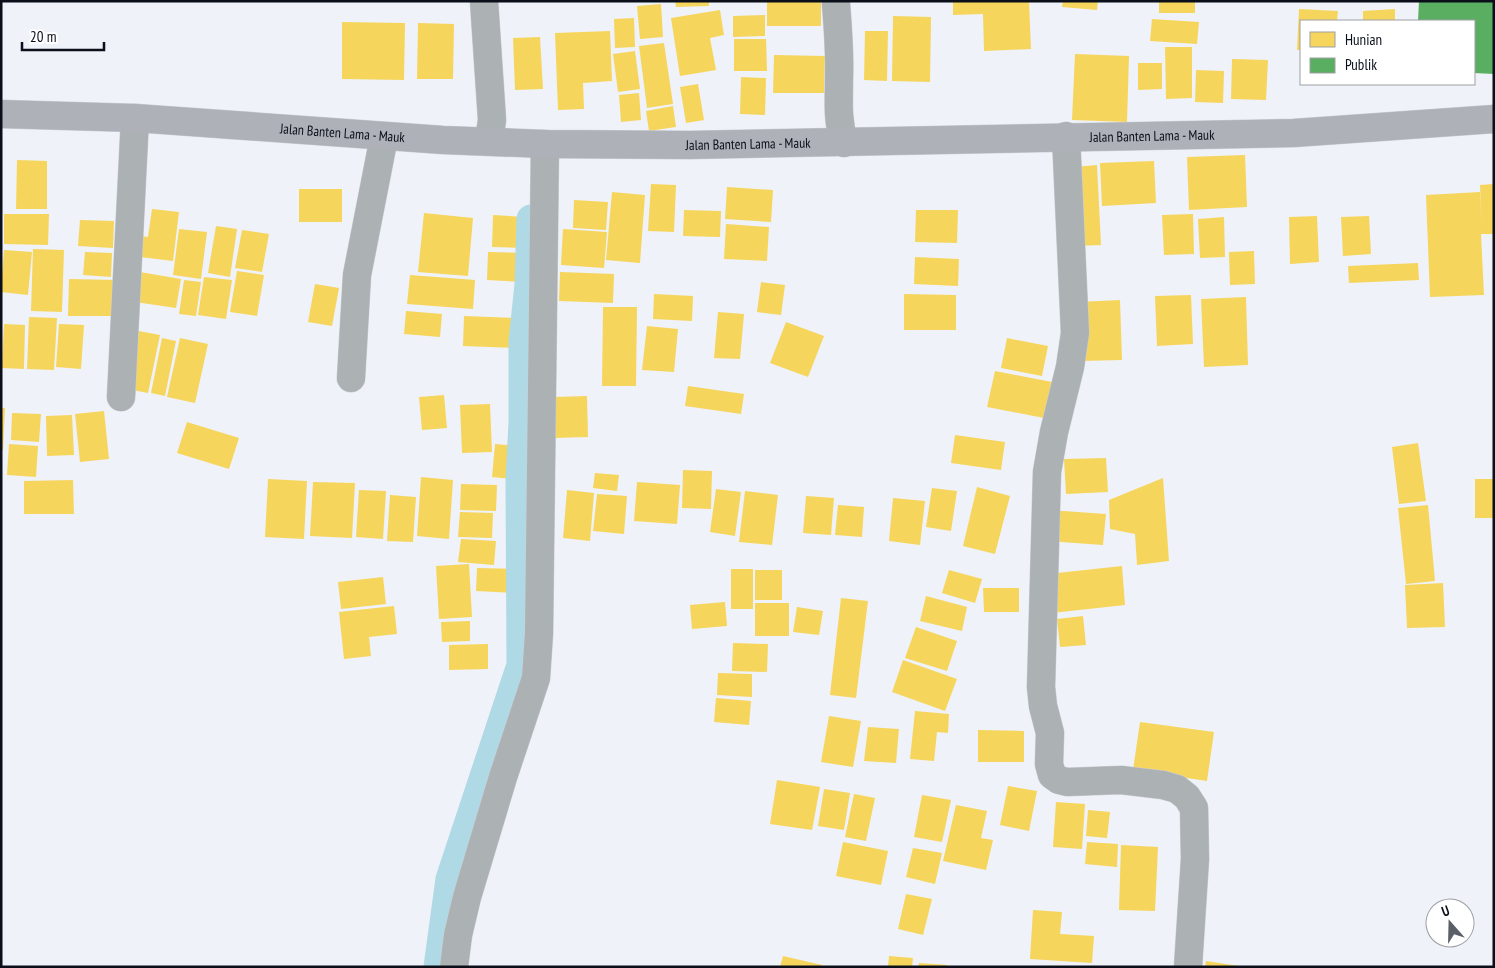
<svg xmlns="http://www.w3.org/2000/svg" width="1495" height="968" font-family="'PT Sans Narrow',sans-serif">
<style>
.homes{fill:#f6d55c}
.public{fill:#5aae61}
.lines{fill:none;stroke-linecap:round;stroke-linejoin:round}
.canal{stroke:#afd9e5;stroke-width:29}
.minor-casing{stroke:#cbcfd4;stroke-width:29}
.major-casing{stroke:#cbcfd4;stroke-width:29}
.minor{stroke:#acb1b4;stroke-width:28}
.major{stroke:#aeb2b8;stroke-width:28}
.labels{text-anchor:middle;stroke-width:5;stroke-linejoin:round;paint-order:stroke}
.street-label{font-size:14px;fill:#0a0f19;stroke:#fff}
</style>
<rect width="100%" height="100%" fill="#eff2f9"/>
<g class="homes">
<path d="M 675,1 L 709,1 L 709,6 L 676,7 Z"/>
<rect x="767" y="1" width="54" height="25"/>
<path d="M 953,1 L 1029,1 L 1031,49 L 984,51 L 983,14 L 953,15 Z"/>
<path d="M 1063,1 L 1098,1 L 1097,10 L 1062,7 Z"/>
<rect x="1159" y="1" width="36" height="12"/>
<path d="M 661,4 L 663,37 L 640,39 L 637,6 Z"/>
<path d="M 1299,9 L 1338,11 L 1337,21 L 1301,21 L 1301,50 L 1297,50 Z"/>
<path d="M 1395,9 L 1395,21 L 1363,21 L 1363,11 Z"/>
<path d="M 720,10 L 724,35 L 710,38 L 716,70 L 680,76 L 671,18 Z"/>
<path d="M 765,15 L 765,36 L 733,37 L 733,16 Z"/>
<path d="M 893,16 L 931,17 L 930,82 L 892,81 Z"/>
<path d="M 634,18 L 635,47 L 615,48 L 614,19 Z"/>
<path d="M 1152,19 L 1199,22 L 1197,44 L 1150,41 Z"/>
<path d="M 342,22 L 405,23 L 404,80 L 342,79 Z"/>
<path d="M 418,23 L 454,24 L 453,79 L 417,79 Z"/>
<path d="M 610,31 L 612,81 L 583,83 L 584,109 L 558,110 L 555,33 Z"/>
<path d="M 865,31 L 888,31 L 887,81 L 864,80 Z"/>
<path d="M 540,37 L 543,89 L 515,90 L 513,38 Z"/>
<path d="M 734,39 L 766,39 L 767,71 L 734,71 Z"/>
<path d="M 664,43 L 673,104 L 647,108 L 639,46 Z"/>
<path d="M 1165,47 L 1192,47 L 1192,98 L 1166,99 Z"/>
<path d="M 635,51 L 640,89 L 618,92 L 613,54 Z"/>
<path d="M 1075,54 L 1129,56 L 1127,122 L 1072,120 Z"/>
<path d="M 774,55 L 825,56 L 824,93 L 773,93 Z"/>
<path d="M 1232,59 L 1268,60 L 1266,100 L 1231,99 Z"/>
<path d="M 1138,63 L 1162,63 L 1162,89 L 1138,90 Z"/>
<path d="M 1196,70 L 1224,71 L 1223,103 L 1195,102 Z"/>
<path d="M 741,77 L 766,78 L 765,115 L 740,114 Z"/>
<path d="M 698,84 L 704,120 L 686,123 L 680,87 Z"/>
<path d="M 639,93 L 641,120 L 621,122 L 619,95 Z"/>
<path d="M 673,106 L 676,127 L 649,131 L 646,111 Z"/>
<path d="M 1245,155 L 1247,207 L 1189,210 L 1187,157 Z"/>
<path d="M 17,160 L 47,161 L 47,209 L 16,209 Z"/>
<path d="M 1154,161 L 1156,203 L 1102,206 L 1100,163 Z"/>
<path d="M 1097,165 L 1101,245 L 1076,246 L 1073,167 Z"/>
<path d="M 651,184 L 676,185 L 674,232 L 648,231 Z"/>
<path d="M 1494,184 L 1494,234 L 1481,234 L 1484,295 L 1430,297 L 1426,195 L 1480,192 L 1482,229 L 1480,185 Z"/>
<path d="M 727,187 L 773,190 L 771,222 L 725,219 Z"/>
<rect x="299" y="189" width="43" height="33"/>
<path d="M 612,192 L 645,195 L 640,263 L 606,260 Z"/>
<path d="M 574,200 L 608,202 L 606,230 L 573,228 Z"/>
<path d="M 152,209 L 179,212 L 173,261 L 132,256 L 135,235 L 148,237 Z"/>
<path d="M 684,210 L 721,211 L 720,237 L 683,236 Z"/>
<path d="M 916,210 L 958,210 L 957,243 L 915,242 Z"/>
<path d="M 424,213 L 473,218 L 468,276 L 418,272 Z"/>
<path d="M 4,214 L 49,214 L 48,245 L 4,244 Z"/>
<path d="M 1193,214 L 1194,254 L 1164,255 L 1162,215 Z"/>
<path d="M 493,215 L 524,217 L 523,248 L 492,247 Z"/>
<path d="M 1317,216 L 1319,262 L 1290,264 L 1289,217 Z"/>
<path d="M 1369,216 L 1371,254 L 1343,256 L 1341,217 Z"/>
<path d="M 1224,217 L 1225,257 L 1200,258 L 1198,219 Z"/>
<path d="M 80,220 L 114,221 L 113,248 L 78,246 Z"/>
<path d="M 726,224 L 769,227 L 767,261 L 724,259 Z"/>
<path d="M 216,226 L 237,229 L 230,277 L 208,273 Z"/>
<path d="M 179,229 L 207,232 L 201,279 L 173,275 Z"/>
<path d="M 563,229 L 607,232 L 604,268 L 561,265 Z"/>
<path d="M 242,230 L 269,234 L 262,272 L 235,268 Z"/>
<path d="M 33,249 L 64,250 L 62,312 L 31,311 Z"/>
<path d="M 4,250 L 32,252 L 28,295 L 1,292 Z"/>
<path d="M 1254,251 L 1255,284 L 1230,285 L 1229,252 Z"/>
<path d="M 85,252 L 112,253 L 111,277 L 83,275 Z"/>
<path d="M 488,252 L 524,253 L 523,282 L 487,280 Z"/>
<path d="M 915,257 L 959,259 L 958,286 L 914,284 Z"/>
<path d="M 1418,263 L 1419,280 L 1349,283 L 1348,266 Z"/>
<path d="M 237,271 L 264,275 L 257,316 L 230,312 Z"/>
<path d="M 140,272 L 181,279 L 176,308 L 135,302 Z"/>
<path d="M 560,272 L 614,274 L 613,303 L 559,301 Z"/>
<path d="M 410,275 L 475,280 L 473,309 L 407,304 Z"/>
<path d="M 204,277 L 232,280 L 226,319 L 198,315 Z"/>
<path d="M 69,279 L 118,280 L 117,316 L 68,316 Z"/>
<path d="M 184,280 L 201,282 L 196,316 L 179,314 Z"/>
<path d="M 761,282 L 785,285 L 781,315 L 757,312 Z"/>
<path d="M 315,284 L 339,288 L 332,326 L 308,322 Z"/>
<path d="M 654,294 L 693,296 L 692,321 L 653,319 Z"/>
<path d="M 904,294 L 956,295 L 956,330 L 904,330 Z"/>
<path d="M 1191,295 L 1193,344 L 1157,346 L 1155,296 Z"/>
<path d="M 1246,297 L 1248,365 L 1204,367 L 1201,299 Z"/>
<path d="M 1120,300 L 1122,360 L 1081,361 L 1078,302 Z"/>
<path d="M 603,307 L 637,307 L 636,386 L 602,386 Z"/>
<path d="M 406,311 L 442,314 L 440,337 L 404,334 Z"/>
<path d="M 718,312 L 744,314 L 740,359 L 714,358 Z"/>
<path d="M 464,316 L 517,318 L 516,348 L 463,346 Z"/>
<path d="M 29,317 L 57,318 L 54,370 L 27,369 Z"/>
<path d="M 786,322 L 824,336 L 808,377 L 770,363 Z"/>
<path d="M 4,324 L 25,325 L 24,369 L 2,368 Z"/>
<path d="M 59,324 L 84,325 L 81,369 L 56,367 Z"/>
<path d="M 647,326 L 678,329 L 674,372 L 642,370 Z"/>
<path d="M 139,331 L 160,335 L 148,393 L 127,389 Z"/>
<path d="M 162,338 L 176,341 L 165,396 L 151,393 Z"/>
<path d="M 180,338 L 208,344 L 195,403 L 167,397 Z"/>
<path d="M 1007,338 L 1048,346 L 1042,376 L 1001,368 Z"/>
<path d="M 995,371 L 1052,382 L 1044,418 L 987,407 Z"/>
<path d="M 688,386 L 744,394 L 741,414 L 685,406 Z"/>
<path d="M 444,395 L 447,428 L 422,430 L 419,397 Z"/>
<path d="M 587,396 L 588,437 L 554,438 L 553,397 Z"/>
<path d="M 490,404 L 492,452 L 462,453 L 460,405 Z"/>
<path d="M 1,408 L 5,408 L 3,450 L 1,450 Z"/>
<path d="M 104,411 L 109,459 L 80,462 L 75,414 Z"/>
<path d="M 12,413 L 41,414 L 39,442 L 11,440 Z"/>
<path d="M 72,415 L 74,455 L 47,456 L 46,416 Z"/>
<path d="M 187,422 L 239,438 L 229,469 L 177,453 Z"/>
<path d="M 955,435 L 1005,442 L 1001,470 L 951,463 Z"/>
<path d="M 1418,443 L 1426,501 L 1399,504 L 1392,447 Z"/>
<path d="M 9,444 L 38,446 L 36,477 L 7,475 Z"/>
<path d="M 495,444 L 517,446 L 514,479 L 492,477 Z"/>
<path d="M 1106,458 L 1108,492 L 1066,494 L 1064,459 Z"/>
<path d="M 683,470 L 712,471 L 711,509 L 682,508 Z"/>
<path d="M 595,473 L 619,475 L 617,491 L 593,488 Z"/>
<path d="M 421,477 L 453,480 L 449,539 L 417,536 Z"/>
<path d="M 1163,478 L 1169,561 L 1137,565 L 1135,534 L 1110,529 L 1109,500 Z"/>
<path d="M 268,479 L 307,481 L 304,539 L 265,537 Z"/>
<rect x="1475" y="479" width="19" height="39"/>
<path d="M 73,480 L 74,514 L 24,514 L 24,481 Z"/>
<path d="M 313,482 L 355,483 L 352,538 L 310,536 Z"/>
<path d="M 637,482 L 680,485 L 677,524 L 634,521 Z"/>
<path d="M 461,484 L 497,485 L 496,511 L 460,510 Z"/>
<path d="M 977,487 L 1010,496 L 995,554 L 963,546 Z"/>
<path d="M 932,488 L 957,491 L 951,531 L 926,527 Z"/>
<path d="M 716,489 L 741,492 L 735,536 L 710,532 Z"/>
<path d="M 359,490 L 386,491 L 383,539 L 356,537 Z"/>
<path d="M 567,490 L 594,493 L 590,541 L 563,538 Z"/>
<path d="M 745,491 L 778,495 L 772,545 L 739,542 Z"/>
<path d="M 597,494 L 627,496 L 624,534 L 593,531 Z"/>
<path d="M 390,495 L 416,497 L 413,542 L 387,541 Z"/>
<path d="M 806,496 L 834,498 L 831,535 L 803,533 Z"/>
<path d="M 893,498 L 925,501 L 920,545 L 889,541 Z"/>
<path d="M 838,505 L 864,507 L 862,537 L 835,535 Z"/>
<path d="M 1428,505 L 1435,581 L 1406,584 L 1398,508 Z"/>
<path d="M 1049,510 L 1106,514 L 1103,545 L 1047,541 Z"/>
<path d="M 460,512 L 493,513 L 492,538 L 458,537 Z"/>
<path d="M 461,539 L 496,541 L 494,565 L 458,562 Z"/>
<path d="M 469,564 L 472,617 L 439,619 L 436,566 Z"/>
<path d="M 1122,566 L 1125,605 L 1052,613 L 1048,574 Z"/>
<path d="M 477,568 L 517,569 L 517,593 L 476,591 Z"/>
<rect x="731" y="569" width="22" height="40"/>
<rect x="755" y="570" width="27" height="30"/>
<path d="M 949,570 L 982,579 L 975,603 L 942,593 Z"/>
<path d="M 383,577 L 386,604 L 341,609 L 338,582 Z"/>
<path d="M 1443,583 L 1445,627 L 1407,628 L 1405,585 Z"/>
<path d="M 983,588 L 1019,588 L 1019,612 L 984,612 Z"/>
<path d="M 926,596 L 967,607 L 962,631 L 920,621 Z"/>
<path d="M 841,598 L 868,601 L 856,698 L 830,695 Z"/>
<path d="M 725,602 L 727,626 L 692,629 L 690,605 Z"/>
<rect x="755" y="603" width="34" height="33"/>
<path d="M 394,606 L 397,634 L 369,637 L 371,656 L 344,659 L 339,612 Z"/>
<path d="M 797,607 L 823,611 L 819,635 L 793,632 Z"/>
<path d="M 1083,616 L 1086,645 L 1060,647 L 1057,619 Z"/>
<path d="M 470,621 L 470,641 L 442,642 L 441,622 Z"/>
<path d="M 916,627 L 957,641 L 947,671 L 905,658 Z"/>
<path d="M 733,643 L 768,644 L 767,672 L 732,671 Z"/>
<path d="M 488,644 L 488,669 L 449,670 L 449,645 Z"/>
<path d="M 903,660 L 957,679 L 945,711 L 892,692 Z"/>
<path d="M 718,673 L 752,674 L 752,697 L 717,695 Z"/>
<path d="M 716,698 L 751,701 L 749,725 L 714,722 Z"/>
<path d="M 915,711 L 949,714 L 948,733 L 937,732 L 934,761 L 910,759 Z"/>
<path d="M 829,716 L 861,721 L 853,767 L 821,762 Z"/>
<path d="M 1140,722 L 1214,732 L 1207,781 L 1133,770 Z"/>
<path d="M 868,727 L 899,729 L 896,763 L 864,761 Z"/>
<path d="M 978,730 L 1024,731 L 1024,762 L 978,762 Z"/>
<path d="M 777,780 L 820,787 L 812,830 L 770,824 Z"/>
<path d="M 1008,786 L 1037,791 L 1029,831 L 1000,825 Z"/>
<path d="M 824,789 L 850,793 L 844,830 L 818,826 Z"/>
<path d="M 854,794 L 875,798 L 866,841 L 845,837 Z"/>
<path d="M 922,795 L 951,800 L 942,842 L 914,837 Z"/>
<path d="M 1056,802 L 1085,804 L 1082,849 L 1053,847 Z"/>
<path d="M 956,805 L 987,811 L 981,838 L 993,840 L 986,870 L 943,861 Z"/>
<path d="M 1088,810 L 1110,812 L 1107,838 L 1086,836 Z"/>
<path d="M 843,842 L 888,851 L 881,885 L 836,876 Z"/>
<path d="M 1087,842 L 1118,844 L 1117,867 L 1085,864 Z"/>
<path d="M 1121,845 L 1158,847 L 1155,911 L 1119,910 Z"/>
<path d="M 913,848 L 942,853 L 935,884 L 906,877 Z"/>
<path d="M 906,894 L 932,899 L 923,935 L 898,929 Z"/>
<path d="M 1033,910 L 1062,912 L 1060,934 L 1094,936 L 1092,963 L 1030,959 Z"/>
<path d="M 783,956 L 822,965 L 822,967 L 780,967 Z"/>
<path d="M 889,956 L 913,958 L 912,967 L 888,967 Z"/>
<path d="M 1206,961 L 1239,966 L 1239,967 L 1205,967 Z"/>
<path d="M 919,963 L 947,965 L 947,967 L 918,967 Z"/>
</g>
<path class="public" d="M 1419,1 L 1494,1 L 1494,74 L 1474,73 L 1474,21 L 1418,21 Z"/>
<g class="lines">
<path class="canal" d="M 438,967 L 450,879 L 521,665 L 520,479 L 523,423 L 523,341 L 529,285 L 531,219"/>
<defs>
<g id="minor">
<path d="M 484,1 L 492,120 L 489,141"/>
<path d="M 836,4 C 838,29 840,53 839,78 C 839,104 837,117 844,143"/>
<path d="M 1066,136 L 1075,333 L 1070,367 L 1054,432 L 1047,472 L 1041,687 L 1043,706 L 1050,733 L 1049,764 L 1052,775 L 1059,780 L 1067,782 L 1121,780 L 1163,785 L 1177,789 L 1187,797 L 1194,808 L 1195,859 L 1188,967"/>
<path d="M 351,378 L 357,275 L 384,137"/>
<path d="M 121,397 L 135,118"/>
<path d="M 454,967 L 458,935 L 467,897 L 503,777 L 536,678 L 539,633 L 545,144"/>
</g>
<g id="major">
<path id="s1" d="M 1,114 L 135,118 L 443,140 L 545,144 L 689,145 L 1294,133 L 1494,119"/>
</g>
</defs>
<use href="#minor" class="minor-casing"/>
<use href="#major" class="major-casing"/>
<use href="#minor" class="minor"/>
<use href="#major" class="major"/>
</g>
<g class="labels">
<g class="street-label">
<text dy="5" stroke="none"><textPath href="#s1" startOffset="342">Jalan Banten Lama - Mauk</textPath></text>
<text dy="5" stroke="none"><textPath href="#s1" startOffset="1152">Jalan Banten Lama - Mauk</textPath></text>
<text dy="5" stroke="none"><textPath href="#s1" startOffset="748">Jalan Banten Lama - Mauk</textPath></text>
</g>
</g>
<rect width="1495" height="968" fill="none" stroke="#0a0f19" stroke-width="5"/>
<rect x="1300" y="20" width="175" height="65" fill="#ffffff" stroke="#9d9fa3"/>
<rect x="1310" y="32" width="25" height="15" fill="#f6d55c" stroke="#9d9fa3"/>
<text x="1345" y="45" font-size="15" fill="#0a0f19">Hunian</text>
<rect x="1310" y="58" width="25" height="15" fill="#5aae61" stroke="#9d9fa3"/>
<text x="1345" y="70" font-size="15" fill="#0a0f19">Publik</text>
<g transform="translate(1450 923) rotate(340)"><circle r="24" fill="#ffffff" stroke="#9d9fa3"/>
<path d="M0-4L9 19L0 12L-9 19Z" fill="#5a5e67"/>
<text y="-8" font-size="14" font-weight="bold" text-anchor="middle" fill="#0a0f19">U</text>
</g>
<path d="M22 42v8h82v-8" fill="none" stroke="#0a0f19" stroke-width="2.5"/>
<text x="30" y="42" font-size="15" fill="#0a0f19" stroke="#ffffff" stroke-width="4" paint-order="stroke">20 m</text>
</svg>
